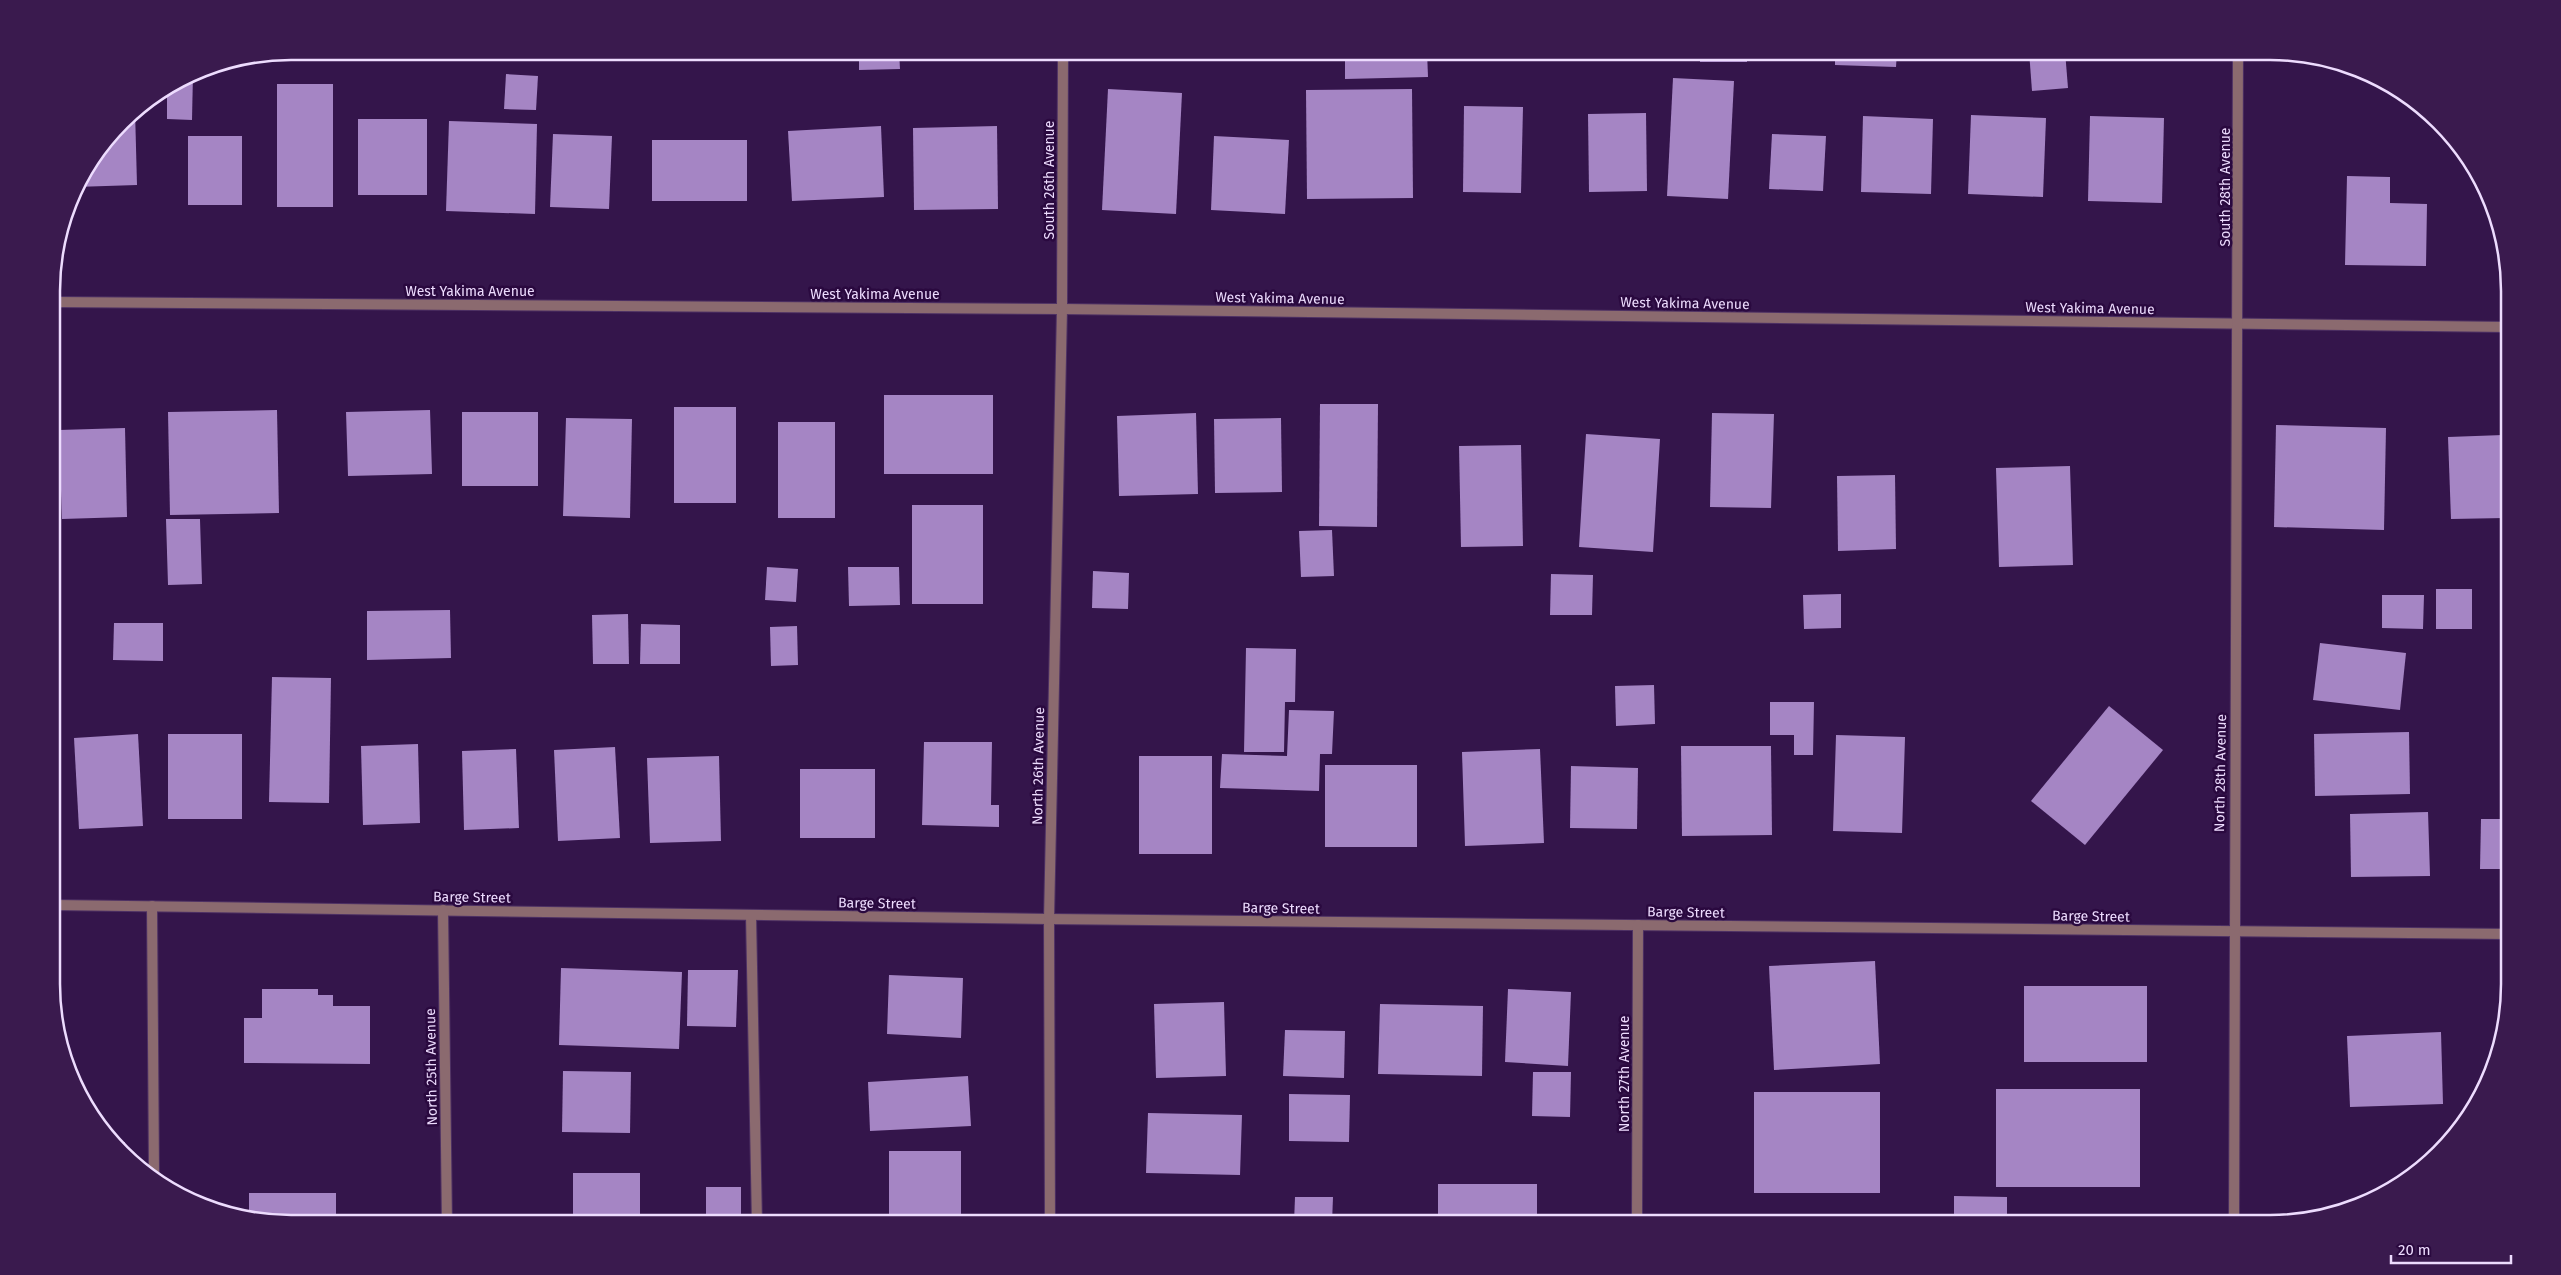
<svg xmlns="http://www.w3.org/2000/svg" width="2561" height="1275" font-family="'Fira Sans',sans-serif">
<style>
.building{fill:#a585c4}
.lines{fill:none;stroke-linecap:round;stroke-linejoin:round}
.lane-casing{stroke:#4e3164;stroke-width:12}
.street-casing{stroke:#4e3164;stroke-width:12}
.lane{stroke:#8b6a6f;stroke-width:10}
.street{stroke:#8b6a6f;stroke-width:10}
.labels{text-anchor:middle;stroke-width:5;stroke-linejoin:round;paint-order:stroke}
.street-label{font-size:14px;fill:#eddcfe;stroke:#2a093f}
.rim{fill:none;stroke:#eddcfe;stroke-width:2.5}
</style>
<rect width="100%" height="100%" fill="#34154b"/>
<g class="building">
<path d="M 859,51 L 899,51 L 900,69 L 859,70 Z"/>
<path d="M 1345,51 L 1427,51 L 1428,77 L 1345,79 Z"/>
<rect x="1700" y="51" width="47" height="11"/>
<path d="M 1835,51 L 1897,51 L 1896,67 L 1835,65 Z"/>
<path d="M 2029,51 L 2065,51 L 2068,88 L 2032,91 Z"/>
<path d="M 193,73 L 192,120 L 167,119 L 167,89 Z"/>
<path d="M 506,74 L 538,76 L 536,110 L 504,109 Z"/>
<path d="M 1673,78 L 1734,81 L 1728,199 L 1667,196 Z"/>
<rect x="277" y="84" width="56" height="123"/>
<path d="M 1108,89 L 1182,93 L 1176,214 L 1102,210 Z"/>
<path d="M 1412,89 L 1413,198 L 1307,199 L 1306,90 Z"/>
<path d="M 1464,106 L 1523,107 L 1521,193 L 1463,192 Z"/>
<path d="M 135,110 L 137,185 L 75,187 L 76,185 Z"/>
<path d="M 1646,113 L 1647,191 L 1589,192 L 1588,114 Z"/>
<path d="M 1971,115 L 2046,118 L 2043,197 L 1968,194 Z"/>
<path d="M 1863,116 L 1933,119 L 1931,194 L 1861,192 Z"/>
<path d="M 2090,116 L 2164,118 L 2162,203 L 2088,201 Z"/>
<rect x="358" y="119" width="69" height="76"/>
<path d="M 449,121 L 537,124 L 535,214 L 446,211 Z"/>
<path d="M 881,126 L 884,197 L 792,201 L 788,131 Z"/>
<path d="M 997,126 L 998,209 L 914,210 L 913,128 Z"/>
<path d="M 553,134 L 612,136 L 609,209 L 550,207 Z"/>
<path d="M 1772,134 L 1826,136 L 1823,191 L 1769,189 Z"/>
<rect x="188" y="136" width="54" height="69"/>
<path d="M 1214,136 L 1289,140 L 1285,214 L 1211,210 Z"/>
<rect x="652" y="140" width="95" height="61"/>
<path d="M 2347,176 L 2390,177 L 2390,203 L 2427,204 L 2426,266 L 2345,265 Z"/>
<rect x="884" y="395" width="109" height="79"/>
<path d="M 1320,404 L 1378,404 L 1377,527 L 1319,526 Z"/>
<rect x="674" y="407" width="62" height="96"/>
<path d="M 277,410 L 279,513 L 170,515 L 168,412 Z"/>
<path d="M 430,410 L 432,474 L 348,476 L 346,412 Z"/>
<rect x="462" y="412" width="76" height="74"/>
<path d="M 1196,413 L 1198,494 L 1119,496 L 1117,416 Z"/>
<path d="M 1712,413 L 1774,414 L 1771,508 L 1710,507 Z"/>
<path d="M 566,418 L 632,419 L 630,518 L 563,516 Z"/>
<path d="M 1281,418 L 1282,492 L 1215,493 L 1214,419 Z"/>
<rect x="778" y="422" width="57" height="96"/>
<path d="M 2276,425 L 2386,428 L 2384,530 L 2274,527 Z"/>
<path d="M 125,428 L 127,517 L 62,519 L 59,430 Z"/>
<path d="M 1586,434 L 1660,439 L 1653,552 L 1579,547 Z"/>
<path d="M 2503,435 L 2505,518 L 2451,519 L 2448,437 Z"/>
<path d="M 1521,445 L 1523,546 L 1461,547 L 1459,446 Z"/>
<path d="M 2070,466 L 2073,565 L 1999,567 L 1996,468 Z"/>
<path d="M 1895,475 L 1896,549 L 1838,551 L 1837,476 Z"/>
<rect x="912" y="505" width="71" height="99"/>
<path d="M 166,519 L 200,519 L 202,584 L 168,585 Z"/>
<path d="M 1332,530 L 1334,576 L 1301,577 L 1299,531 Z"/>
<path d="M 767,567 L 798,569 L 796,602 L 765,600 Z"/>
<path d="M 848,567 L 899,567 L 900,605 L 849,606 Z"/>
<path d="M 1093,571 L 1129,573 L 1128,609 L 1092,608 Z"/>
<path d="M 1551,574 L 1593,575 L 1592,615 L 1550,615 Z"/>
<rect x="2436" y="589" width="36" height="40"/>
<path d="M 1841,594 L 1841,628 L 1804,629 L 1803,595 Z"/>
<path d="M 2382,595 L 2424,595 L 2423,629 L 2382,628 Z"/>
<path d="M 450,610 L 451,658 L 367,660 L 367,611 Z"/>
<path d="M 628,614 L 629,664 L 593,664 L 592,615 Z"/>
<path d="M 114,623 L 163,623 L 163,661 L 113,660 Z"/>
<path d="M 641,624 L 680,625 L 680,664 L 640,664 Z"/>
<path d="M 797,626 L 798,665 L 771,666 L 770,627 Z"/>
<path d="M 2320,643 L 2406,653 L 2400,710 L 2313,700 Z"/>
<path d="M 1246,648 L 1296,649 L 1295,702 L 1285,702 L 1284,752 L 1244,752 Z"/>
<path d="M 272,677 L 331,678 L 329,803 L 269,802 Z"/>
<path d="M 1654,685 L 1655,724 L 1616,726 L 1615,686 Z"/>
<path d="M 1770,702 L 1814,702 L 1813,755 L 1794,755 L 1794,735 L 1770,735 Z"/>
<path d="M 2109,706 L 2163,750 L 2085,845 L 2031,801 Z"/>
<path d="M 1289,710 L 1334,711 L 1332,754 L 1320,754 L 1319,791 L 1220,788 L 1222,754 L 1287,756 Z"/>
<path d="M 2409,732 L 2410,794 L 2315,796 L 2314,734 Z"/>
<path d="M 138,734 L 143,826 L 79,829 L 74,738 Z"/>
<rect x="168" y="734" width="74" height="85"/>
<path d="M 1836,735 L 1905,737 L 1902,833 L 1833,831 Z"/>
<path d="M 924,742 L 992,742 L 991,805 L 999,805 L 999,827 L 922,825 Z"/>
<path d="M 418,744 L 420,823 L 363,825 L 361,746 Z"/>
<path d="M 1681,746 L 1771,746 L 1772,835 L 1682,836 Z"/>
<path d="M 615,747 L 620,838 L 558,841 L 554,750 Z"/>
<path d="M 516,749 L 519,828 L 464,830 L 462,751 Z"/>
<path d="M 1540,749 L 1544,843 L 1465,846 L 1462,752 Z"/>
<path d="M 719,756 L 721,841 L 650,843 L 647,758 Z"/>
<rect x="1139" y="756" width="73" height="98"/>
<rect x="1325" y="765" width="92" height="82"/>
<path d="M 1571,766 L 1638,768 L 1637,829 L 1570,828 Z"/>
<rect x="800" y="769" width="75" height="69"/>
<path d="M 2428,812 L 2430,876 L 2351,877 L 2350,814 Z"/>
<path d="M 2481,819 L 2509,819 L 2509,869 L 2480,869 Z"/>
<path d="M 1875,961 L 1880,1064 L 1774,1070 L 1769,966 Z"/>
<path d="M 561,968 L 682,972 L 679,1049 L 559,1045 Z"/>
<path d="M 688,970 L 738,970 L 736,1027 L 687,1026 Z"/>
<path d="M 889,975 L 963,978 L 961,1038 L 887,1034 Z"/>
<rect x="2024" y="986" width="123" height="76"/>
<path d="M 262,989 L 318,989 L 318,995 L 333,995 L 333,1006 L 370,1006 L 370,1064 L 244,1063 L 244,1018 L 262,1018 Z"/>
<path d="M 1508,989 L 1571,992 L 1568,1066 L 1505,1062 Z"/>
<path d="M 1224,1002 L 1226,1076 L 1156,1078 L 1154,1004 Z"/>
<path d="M 1380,1004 L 1483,1006 L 1482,1076 L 1378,1074 Z"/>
<path d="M 1285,1030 L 1345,1031 L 1344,1078 L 1283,1076 Z"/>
<path d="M 2441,1032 L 2443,1104 L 2350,1107 L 2347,1036 Z"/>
<path d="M 563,1071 L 631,1072 L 630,1133 L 562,1132 Z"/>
<path d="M 1533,1072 L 1571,1072 L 1570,1117 L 1532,1116 Z"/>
<path d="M 968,1076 L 971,1126 L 870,1131 L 868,1082 Z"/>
<rect x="1996" y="1089" width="144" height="98"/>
<rect x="1754" y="1092" width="126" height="101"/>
<path d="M 1289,1094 L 1350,1095 L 1349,1142 L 1289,1141 Z"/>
<path d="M 1148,1113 L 1242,1115 L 1240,1175 L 1146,1173 Z"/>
<path d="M 116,1142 L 125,1142 L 125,1150 Z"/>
<rect x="889" y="1151" width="72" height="73"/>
<rect x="573" y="1173" width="67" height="51"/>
<rect x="1438" y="1184" width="99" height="39"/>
<rect x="706" y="1187" width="35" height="37"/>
<path d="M 249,1193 L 336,1193 L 336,1224 L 291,1224 L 249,1214 Z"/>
<path d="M 1954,1196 L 2007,1197 L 2007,1223 L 1954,1223 Z"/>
<path d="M 1295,1197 L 1333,1197 L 1332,1223 L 1294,1223 Z"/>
<path d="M 2144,1217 L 2144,1223 L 2066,1223 L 2065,1220 Z"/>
</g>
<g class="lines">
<defs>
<g id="lane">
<path d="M 152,906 L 154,1173"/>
<path d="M 751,915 L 757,1224"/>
</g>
<g id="street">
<path d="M 52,302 L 1062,309 L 2508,327"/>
<path d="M 53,905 L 1049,919 L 2510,934"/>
<path d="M 443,910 L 447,1224"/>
<path d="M 1637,1223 L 1638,925"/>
<path d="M 2234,1223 C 2232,833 2239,442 2238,51"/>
<path d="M 1050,1224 L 1049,919 L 1062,309 L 1063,51"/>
</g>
</defs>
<use href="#lane" class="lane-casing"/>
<use href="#street" class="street-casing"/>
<use href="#lane" class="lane"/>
<use href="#street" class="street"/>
</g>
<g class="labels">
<g class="street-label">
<text transform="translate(1049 180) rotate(-90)" y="5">South 26th Avenue</text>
<text transform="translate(2225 187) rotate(-90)" y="5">South 28th Avenue</text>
<text x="470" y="296">West Yakima Avenue</text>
<text x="875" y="299">West Yakima Avenue</text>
<text transform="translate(1280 298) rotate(1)" y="5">West Yakima Avenue</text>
<text transform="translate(1685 303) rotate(1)" y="5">West Yakima Avenue</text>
<text transform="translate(2090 308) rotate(1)" y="5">West Yakima Avenue</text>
<text transform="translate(1038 766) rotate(-89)" y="5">North 26th Avenue</text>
<text transform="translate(2220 773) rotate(-89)" y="5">North 28th Avenue</text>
<text transform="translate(472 897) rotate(1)" y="5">Barge Street</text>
<text transform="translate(877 903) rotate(1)" y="5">Barge Street</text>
<text transform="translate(1281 908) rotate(1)" y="5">Barge Street</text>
<text transform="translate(1686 912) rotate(1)" y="5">Barge Street</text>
<text transform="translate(2091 916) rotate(1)" y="5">Barge Street</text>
<text transform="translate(431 1067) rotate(-91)" y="5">North 25th Avenue</text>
<text transform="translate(1624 1074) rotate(-90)" y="5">North 27th Avenue</text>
</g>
</g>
<path d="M0 0H2561V1275H0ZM291 60H2270A231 231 0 0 1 2501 291V984A231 231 0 0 1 2270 1215H291A231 231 0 0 1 60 984V291A231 231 0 0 1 291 60Z" fill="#3a1a4e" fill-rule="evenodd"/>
<path class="rim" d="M291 60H2270A231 231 0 0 1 2501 291V984A231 231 0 0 1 2270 1215H291A231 231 0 0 1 60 984V291A231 231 0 0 1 291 60Z"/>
<path d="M2391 1255v8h120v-8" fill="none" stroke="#eddcfe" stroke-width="2.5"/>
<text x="2398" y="1255" font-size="15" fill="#eddcfe" stroke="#2a093f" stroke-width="4" paint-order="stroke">20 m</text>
</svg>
